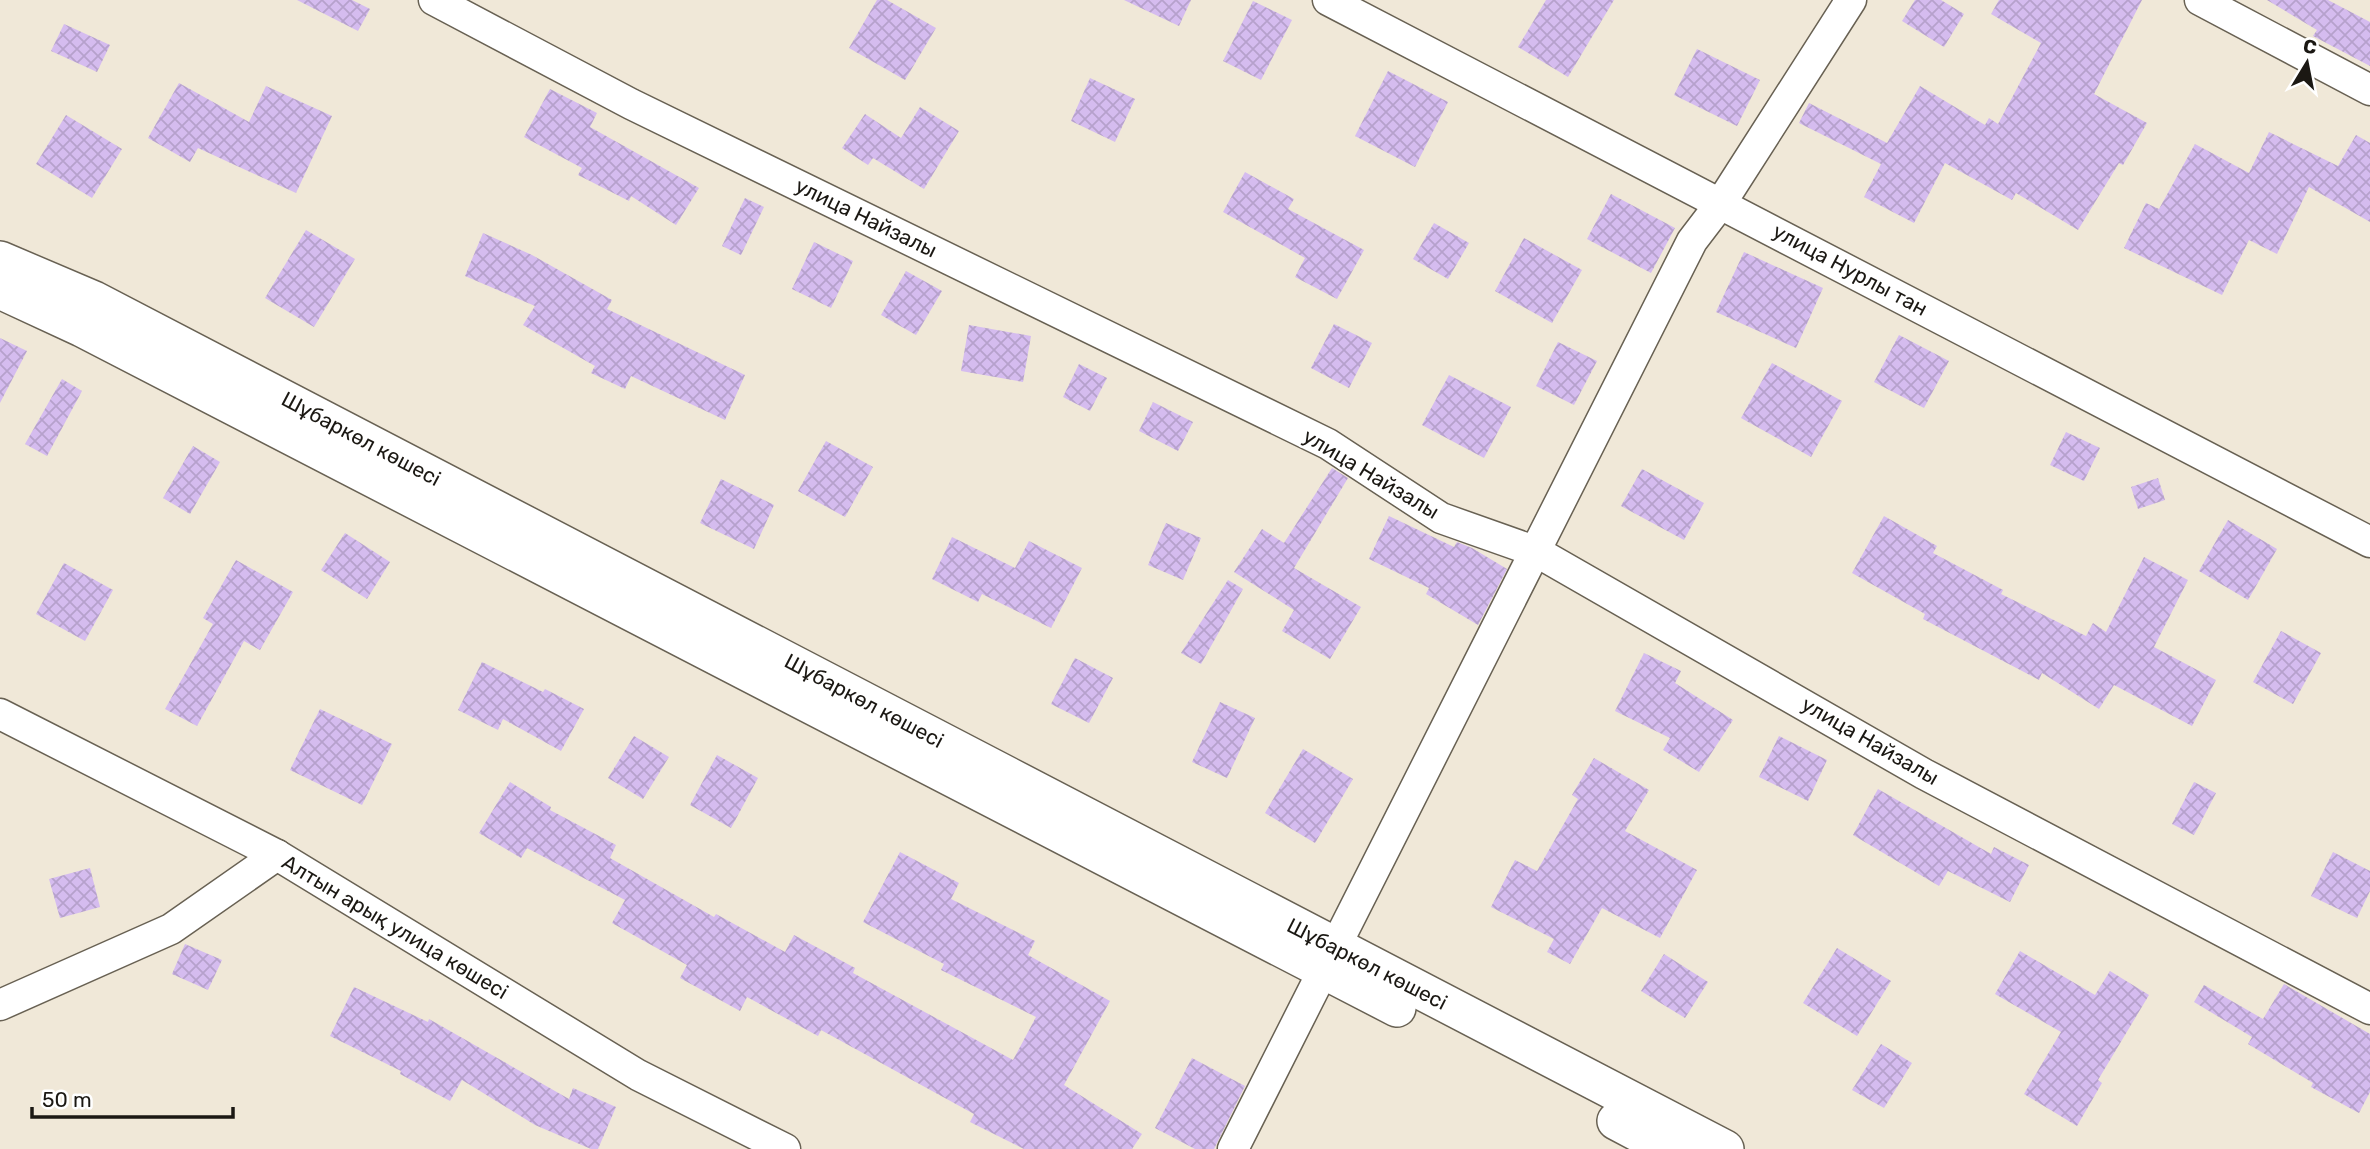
<svg xmlns="http://www.w3.org/2000/svg" width="2370" height="1149" font-family="Rubik,sans-serif">
<style>
.building{fill:url(#building-cross-hatch)}
.lines{fill:none;stroke-linecap:round;stroke-linejoin:round}
.minor-casing{stroke:#686153;stroke-width:33}
.tertiary-casing{stroke:#686153;stroke-width:40}
.minor{stroke:#fff;stroke-width:30}
.tertiary{stroke:#fff;stroke-width:37}
.labels{text-anchor:middle;stroke-width:5;stroke-linejoin:round;paint-order:stroke}
.street-label{font-size:21px;fill:#1b1813;stroke:#fff}
</style>
<defs>
<pattern id="building-cross-hatch" width="8" height="8" patternUnits="userSpaceOnUse" patternTransform="scale(1.75)"><rect width="8" height="8" fill="#d5bcef"/><path d="M0 0l8 8M0 8l8-8" fill="none" stroke="#b6a1cc"/></pattern>
</defs>
<rect width="100%" height="100%" fill="#f0e8d8"/>
<g class="building">
<path d="M 297,0 L 352,0 L 370,9 L 358,31 Z"/>
<path d="M 877,0 L 887,0 L 936,28 L 905,80 L 849,48 Z"/>
<path d="M 1124,0 L 1191,0 L 1179,26 Z"/>
<path d="M 1546,0 L 1614,0 L 1568,77 L 1518,47 Z"/>
<path d="M 1915,0 L 1941,0 L 1964,14 L 1944,47 L 1902,21 Z"/>
<path d="M 1999,0 L 2142,0 L 2094,94 L 2147,123 L 2123,165 L 2119,163 L 2078,230 L 2016,193 L 2012,200 L 1945,163 L 1914,223 L 1864,197 L 1881,164 L 1799,123 L 1809,103 L 1887,143 L 1920,86 L 1985,125 L 1989,118 L 1998,124 L 2041,43 L 1991,14 Z"/>
<path d="M 2267,0 L 2328,0 L 2370,22 L 2370,66 L 2313,36 L 2317,30 Z"/>
<path d="M 1253,1 L 1292,20 L 1261,80 L 1223,61 Z"/>
<path d="M 64,24 L 110,45 L 97,72 L 51,51 Z"/>
<path d="M 1697,49 L 1760,80 L 1737,126 L 1674,95 Z"/>
<path d="M 1388,71 L 1448,102 L 1415,167 L 1355,136 Z"/>
<path d="M 1090,78 L 1135,99 L 1115,142 L 1071,121 Z"/>
<path d="M 179,83 L 249,122 L 266,86 L 332,116 L 296,193 L 198,148 L 190,162 L 148,138 Z"/>
<path d="M 550,89 L 597,113 L 590,127 L 699,188 L 676,225 L 631,196 L 629,201 L 578,175 L 582,168 L 524,137 Z"/>
<path d="M 920,107 L 959,131 L 924,189 L 873,158 L 868,165 L 842,148 L 865,114 L 901,138 Z"/>
<path d="M 66,115 L 122,149 L 92,198 L 36,164 Z"/>
<path d="M 2269,132 L 2338,166 L 2356,135 L 2370,143 L 2370,222 L 2309,187 L 2277,254 L 2249,240 L 2222,295 L 2124,248 L 2146,203 L 2159,209 L 2195,144 L 2249,173 Z"/>
<path d="M 1245,172 L 1294,199 L 1288,209 L 1364,250 L 1337,299 L 1295,277 L 1305,258 L 1223,212 Z"/>
<path d="M 1611,194 L 1675,228 L 1651,273 L 1587,239 Z"/>
<path d="M 745,198 L 764,207 L 741,255 L 722,246 Z"/>
<path d="M 1434,223 L 1469,243 L 1448,279 L 1413,259 Z"/>
<path d="M 306,230 L 355,259 L 314,327 L 265,298 Z"/>
<path d="M 483,233 L 532,255 L 612,300 L 607,309 L 745,375 L 725,420 L 631,376 L 625,389 L 591,373 L 595,366 L 523,325 L 535,306 L 465,276 Z"/>
<path d="M 1524,238 L 1582,270 L 1552,323 L 1495,291 Z"/>
<path d="M 814,242 L 853,261 L 831,308 L 792,289 Z"/>
<path d="M 1744,252 L 1823,288 L 1796,348 L 1716,312 Z"/>
<path d="M 906,271 L 942,291 L 916,335 L 881,315 Z"/>
<path d="M 1334,324 L 1372,343 L 1349,388 L 1311,368 Z"/>
<path d="M 969,325 L 1031,336 L 1023,382 L 961,371 Z"/>
<path d="M 1899,335 L 1949,361 L 1924,408 L 1874,382 Z"/>
<path d="M 0,338 L 27,351 L 0,403 Z"/>
<path d="M 1558,342 L 1597,361 L 1574,405 L 1536,386 Z"/>
<path d="M 1772,363 L 1842,401 L 1811,457 L 1741,418 Z"/>
<path d="M 1079,364 L 1107,378 L 1090,411 L 1063,397 Z"/>
<path d="M 1449,375 L 1511,407 L 1484,458 L 1422,425 Z"/>
<path d="M 62,379 L 82,391 L 47,456 L 25,444 Z"/>
<path d="M 1153,402 L 1193,422 L 1178,451 L 1139,431 Z"/>
<path d="M 2066,432 L 2100,448 L 2084,481 L 2050,465 Z"/>
<path d="M 826,441 L 873,467 L 845,517 L 798,491 Z"/>
<path d="M 193,446 L 220,462 L 190,514 L 163,498 Z"/>
<path d="M 1332,468 L 1348,478 L 1294,568 L 1361,607 L 1330,659 L 1282,631 L 1294,610 L 1234,572 L 1262,529 L 1284,543 Z"/>
<path d="M 1642,469 L 1704,503 L 1684,540 L 1621,506 Z"/>
<path d="M 2158,478 L 2165,500 L 2138,509 L 2131,487 Z"/>
<path d="M 721,479 L 774,505 L 754,549 L 700,523 Z"/>
<path d="M 1389,516 L 1454,547 L 1457,542 L 1472,548 L 1507,569 L 1478,625 L 1426,594 L 1429,588 L 1369,559 Z"/>
<path d="M 1884,516 L 1937,546 L 1933,553 L 2003,590 L 2001,594 L 2086,636 L 2093,623 L 2106,632 L 2144,557 L 2188,580 L 2154,647 L 2216,680 L 2192,726 L 2114,685 L 2099,709 L 2042,673 L 2039,680 L 1923,619 L 1925,614 L 1852,573 Z"/>
<path d="M 2228,520 L 2277,549 L 2248,600 L 2199,571 Z"/>
<path d="M 1166,523 L 1201,538 L 1183,580 L 1148,565 Z"/>
<path d="M 345,533 L 390,562 L 367,599 L 321,570 Z"/>
<path d="M 952,537 L 1015,568 L 1029,541 L 1082,568 L 1051,628 L 982,594 L 978,602 L 932,579 Z"/>
<path d="M 236,560 L 293,592 L 260,650 L 244,641 L 197,726 L 165,709 L 213,624 L 203,618 Z"/>
<path d="M 64,563 L 113,590 L 85,641 L 36,614 Z"/>
<path d="M 1228,580 L 1243,589 L 1201,664 L 1181,653 Z"/>
<path d="M 2281,631 L 2321,653 L 2293,704 L 2253,682 Z"/>
<path d="M 1644,653 L 1681,671 L 1675,683 L 1733,720 L 1699,772 L 1663,750 L 1670,738 L 1615,711 Z"/>
<path d="M 1075,658 L 1113,678 L 1089,723 L 1051,704 Z"/>
<path d="M 482,662 L 543,692 L 545,689 L 584,709 L 561,751 L 503,719 L 498,730 L 458,710 Z"/>
<path d="M 1220,702 L 1255,718 L 1227,778 L 1192,762 Z"/>
<path d="M 320,709 L 392,744 L 362,805 L 290,770 Z"/>
<path d="M 634,736 L 669,757 L 643,799 L 608,778 Z"/>
<path d="M 1779,736 L 1827,760 L 1808,801 L 1759,777 Z"/>
<path d="M 1303,749 L 1353,779 L 1315,843 L 1265,813 Z"/>
<path d="M 717,755 L 758,778 L 731,828 L 690,805 Z"/>
<path d="M 1594,758 L 1649,790 L 1625,831 L 1697,870 L 1660,938 L 1602,908 L 1570,964 L 1547,952 L 1554,939 L 1491,907 L 1515,860 L 1537,871 L 1578,799 L 1572,795 Z"/>
<path d="M 510,782 L 551,807 L 550,810 L 616,845 L 610,858 L 714,917 L 716,914 L 785,952 L 794,935 L 855,968 L 853,973 L 1013,1060 L 1036,1017 L 941,970 L 944,964 L 863,922 L 900,852 L 959,883 L 951,899 L 1035,941 L 1028,955 L 1110,1001 L 1064,1085 L 1142,1134 L 1132,1149 L 1024,1149 L 970,1122 L 974,1114 L 821,1030 L 818,1036 L 747,997 L 740,1011 L 680,978 L 687,965 L 612,923 L 625,900 L 527,848 L 521,858 L 479,833 Z"/>
<path d="M 2194,782 L 2216,793 L 2194,835 L 2172,824 Z"/>
<path d="M 1878,789 L 1991,854 L 1994,847 L 2029,865 L 2010,902 L 1948,871 L 1939,886 L 1853,835 Z"/>
<path d="M 2333,852 L 2370,871 L 2370,891 L 2357,918 L 2311,896 Z"/>
<path d="M 90,868 L 100,907 L 60,918 L 49,879 Z"/>
<path d="M 185,944 L 222,960 L 208,990 L 172,974 Z"/>
<path d="M 1837,948 L 1891,981 L 1857,1036 L 1803,1003 Z"/>
<path d="M 2020,951 L 2095,995 L 2110,971 L 2149,995 L 2098,1080 L 2102,1083 L 2077,1126 L 2024,1094 L 2061,1032 L 1995,994 Z"/>
<path d="M 1664,954 L 1708,982 L 1685,1018 L 1641,991 Z"/>
<path d="M 2284,984 L 2370,1034 L 2370,1092 L 2359,1113 L 2311,1087 L 2313,1083 L 2248,1044 L 2252,1037 L 2194,1002 L 2204,985 L 2263,1019 Z"/>
<path d="M 354,987 L 428,1022 L 429,1019 L 569,1099 L 573,1088 L 616,1107 L 598,1149 L 591,1149 L 535,1125 L 462,1080 L 450,1101 L 400,1074 L 401,1071 L 330,1036 Z"/>
<path d="M 1881,1044 L 1912,1063 L 1884,1108 L 1852,1090 Z"/>
<path d="M 1192,1058 L 1245,1086 L 1214,1149 L 1195,1149 L 1155,1128 Z"/>
</g>
<g class="lines">
<defs>
<g id="minor">
<path d="M 434,0 L 631,104 L 1328,444 L 1441,518 L 1537,552 L 1924,774 L 2370,1009"/>
<path d="M 1328,0 L 2370,542"/>
<path d="M 2200,0 L 2370,90"/>
<path d="M 0,714 L 277,855 L 638,1075 L 785,1149"/>
<path d="M 0,1005 L 171,929 L 277,855"/>
<path d="M 1233,1149 L 1692,241 L 1721,203 L 1851,0"/>
</g>
<g id="tertiary">
<path d="M 0,260 L 94,300 L 1725,1149"/>
<path d="M 0,290 L 82,328 L 1397,1008"/>
<path d="M 1616,1121 L 1669,1149"/>
</g>
</defs>
<use href="#minor" class="minor-casing"/>
<use href="#tertiary" class="tertiary-casing"/>
<use href="#minor" class="minor"/>
<use href="#tertiary" class="tertiary"/>
</g>
<g class="labels">
<g class="street-label">
<text transform="translate(866 218) rotate(26)" y="7">улица Найзалы</text>
<text transform="translate(1850 270) rotate(28)" y="7">улица Нурлы тан</text>
<text transform="translate(361 439) rotate(28)" y="7">Шұбаркөл көшесі</text>
<text transform="translate(1371 474) rotate(31)" y="7">улица Найзалы</text>
<text transform="translate(864 701) rotate(28)" y="7">Шұбаркөл көшесі</text>
<text transform="translate(1870 741) rotate(30)" y="7">улица Найзалы</text>
<text transform="translate(395 927) rotate(31)" y="7">Алтын арық улица көшесі</text>
<text transform="translate(1367 964) rotate(27)" y="7">Шұбаркөл көшесі</text>
</g>
</g>
<g transform="translate(2307 63) rotate(10)" stroke="#ffffff" stroke-width="5" paint-order="stroke">
<path d="M0-5L12 26L0 18L-12 26Z" fill="#1b1813"/>
<text y="-10" font-size="19" font-weight="bold" text-anchor="middle" fill="#1b1813">С</text>
</g>
<path d="M32 1107v10h201v-10" fill="none" stroke="#1b1813" stroke-width="3.5"/>
<text x="42" y="1107" font-size="21" fill="#1b1813" stroke="#ffffff" stroke-width="5" paint-order="stroke">50 m</text>
</svg>
